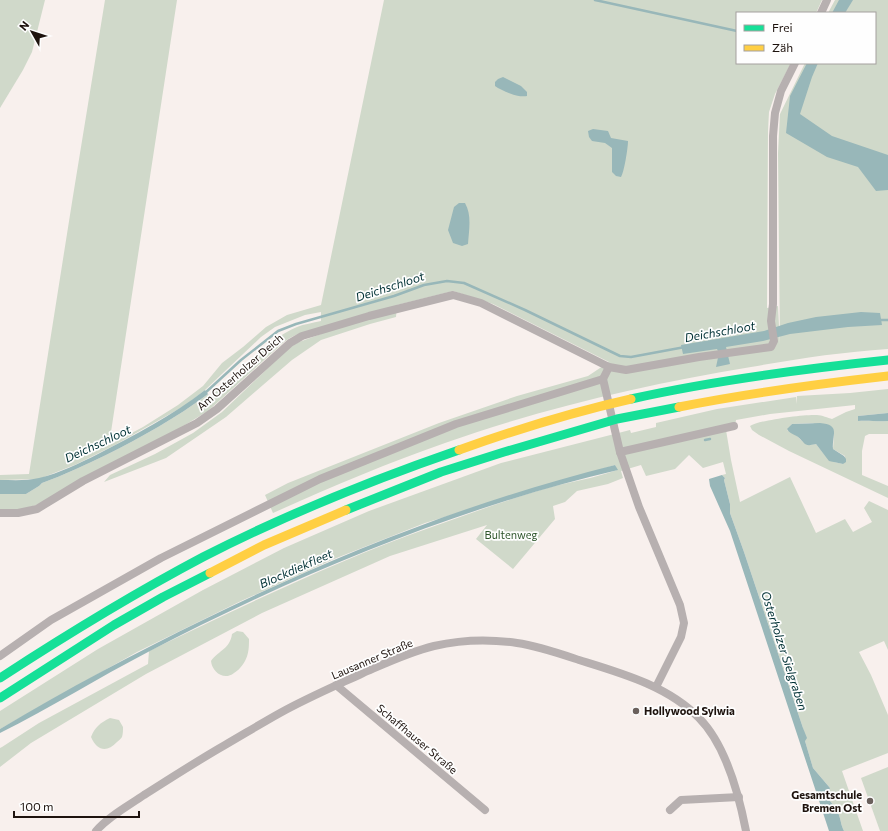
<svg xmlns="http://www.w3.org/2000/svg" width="888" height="831" font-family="Commissioner,sans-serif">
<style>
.green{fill:#d0d9ca;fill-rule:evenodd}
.water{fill:#98b7b9}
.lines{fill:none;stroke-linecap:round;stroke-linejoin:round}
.stream{stroke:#98b7b9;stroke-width:2.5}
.street{stroke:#b7b0b0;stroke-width:8}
.fast{stroke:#16e098;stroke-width:9}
.slow{stroke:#ffcf43;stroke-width:9}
.poi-dot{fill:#6a605c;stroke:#fefefe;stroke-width:1.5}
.labels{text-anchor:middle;stroke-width:3.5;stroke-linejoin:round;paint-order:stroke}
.street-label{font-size:11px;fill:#1e130e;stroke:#fefefe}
.park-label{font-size:11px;fill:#2e552b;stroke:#fefefe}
.poi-label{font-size:11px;font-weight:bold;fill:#1e130e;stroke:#fefefe;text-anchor:start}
.water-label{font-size:12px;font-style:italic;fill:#003135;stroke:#fefefe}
</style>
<rect width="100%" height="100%" fill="#f8f0ed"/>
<g class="green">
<path d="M 0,0 L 45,0 L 32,52 L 23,70 L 0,108 Z"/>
<path d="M 105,0 L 177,0 L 109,445 L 143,427 L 178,405 L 203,386 L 222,363 L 243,347 L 266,327 L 287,315 L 321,305 L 384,0 L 822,0 L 816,13 L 737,13 L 737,63 L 791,63 L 775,94 L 769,112 L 768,131 L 767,308 L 778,306 L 780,345 L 778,153 L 780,114 L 805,63 L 875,63 L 875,13 L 828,13 L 835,0 L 888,0 L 888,349 C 842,352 796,359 751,367 C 647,384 544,408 445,443 C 387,463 329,488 273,513 L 265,495 L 288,483 L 439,423 L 517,396 L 588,376 L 609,362 L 493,304 L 453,291 L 397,305 L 396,317 L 370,324 L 321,340 L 292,360 L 226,417 L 166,458 L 104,482 L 110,475 L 155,454 L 193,433 L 222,412 L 289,348 L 299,342 L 321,334 C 303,331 299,332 284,342 L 208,411 L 185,425 L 42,503 C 28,508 15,512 0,509 L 0,494 L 26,494 L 39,486 L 42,483 C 64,475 85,465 106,455 C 142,437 176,418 208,394 L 210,397 C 236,374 266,340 297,327 C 304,324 313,323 321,321 L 321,312 L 305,315 L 275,327 L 261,337 L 205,390 L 186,405 L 115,445 L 77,464 L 39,479 L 0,480 L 0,475 L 29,474 L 73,196 Z"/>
<path d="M 888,389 L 888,413 L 858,416 L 858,421 C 869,420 877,422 888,421 L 888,434 L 869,434 L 865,436 L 862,451 L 862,475 L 888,486 L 888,498 L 789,451 L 759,435 L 752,430 L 750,426 C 760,420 805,414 817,415 C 822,415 828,418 832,419 L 846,412 L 855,409 L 855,405 L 770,414 L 736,420 L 735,427 L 726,430 L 731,460 L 740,502 L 790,477 L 816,533 L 845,519 L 853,532 L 872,522 L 864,508 L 869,501 L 888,510 L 888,650 L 884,641 L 859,652 L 871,675 L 888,715 L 888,753 L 842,771 L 863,831 L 844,831 C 841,825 841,821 839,815 C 837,808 831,803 827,797 L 830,788 L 813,768 L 805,741 L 803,728 L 744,552 L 730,513 L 730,504 L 724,480 L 725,478 L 722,475 L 726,474 L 723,462 L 703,468 L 689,455 L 675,469 L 646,476 L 641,465 L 621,471 L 623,478 L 608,484 L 577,491 L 565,502 L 553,506 L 555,519 L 513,569 L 476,539 L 487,525 L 390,556 L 262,613 L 146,674 L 31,743 L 0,767 L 0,748 L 2,747 L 39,723 L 148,664 L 149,651 C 241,607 333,562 429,528 C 468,514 507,500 547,488 C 570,482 595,478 617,470 L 615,465 L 425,523 L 334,559 L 241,601 L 137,652 L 0,729 L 0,711 L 98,649 L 203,590 L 284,548 L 369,511 L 501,463 L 630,430 L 631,433 L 656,427 L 656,423 L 717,409 L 796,397 L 796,404 L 797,396 L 850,393 ZM 813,423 L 834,434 L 833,449 L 845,456 L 843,464 L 834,462 L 824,454 L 816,444 C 807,446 804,443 798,437 C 795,434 790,432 787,430 L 792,424 Z"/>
<path d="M 237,631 L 243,632 L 249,639 C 249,646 249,654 245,661 C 243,665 238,671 234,673 C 224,681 212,672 211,661 C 219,650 230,649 232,634 Z"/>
<path d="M 110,718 L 119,720 L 123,727 C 123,730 123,734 122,737 C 121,739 119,740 117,742 C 107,753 97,751 91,737 C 95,727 100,723 110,718 Z"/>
<path d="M 888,767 L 888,831 L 880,831 L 861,778 Z"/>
</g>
<g class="water">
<path d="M 839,0 L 853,0 L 845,13 L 832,13 Z"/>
<path d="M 807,63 L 818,63 L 812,77 L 800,114 L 832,136 L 888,155 L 888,190 L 876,191 L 858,167 L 827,157 L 786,133 L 790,96 Z"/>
<path d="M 503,77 L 521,86 L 527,92 L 527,96 C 519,98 502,91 495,86 L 495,82 L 498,79 Z"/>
<path d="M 593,129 L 608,131 L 611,138 L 628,141 C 628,148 624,173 621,177 L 616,176 L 612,172 L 612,148 L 605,143 L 592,141 L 589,137 L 588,131 Z"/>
<path d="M 459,203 L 465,203 C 472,215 469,230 468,244 L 462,246 L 453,243 L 448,230 L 454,207 Z"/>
<path d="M 861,312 L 880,313 L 882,325 L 848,327 L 790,334 L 763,341 L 726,347 L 730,364 L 716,367 L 719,353 L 717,349 L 683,354 L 681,345 L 764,331 L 788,323 L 816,317 Z"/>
<path d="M 205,390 L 208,394 C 176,418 142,437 106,455 C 85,465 64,475 42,483 L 39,486 L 26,494 L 0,494 L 0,480 C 13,480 27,481 39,478 C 60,473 80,463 98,454 C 135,435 173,415 205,390 Z"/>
<path d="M 888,413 L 888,421 C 877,422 869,420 858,421 L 858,416 Z"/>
<path d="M 820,423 C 841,425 832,434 833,449 L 844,456 L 846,459 L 846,462 L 843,464 L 829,461 L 816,444 C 804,447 806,444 798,437 C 794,434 790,434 787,429 L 792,424 Z"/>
<path d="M 615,465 L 618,470 C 456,508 296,575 148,652 C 98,678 50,708 0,733 L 0,729 C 67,689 135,653 205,619 C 338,554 471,501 615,465 Z"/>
<path d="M 722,475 L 725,478 L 724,480 L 730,504 L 730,513 L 744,552 L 803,728 L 807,738 L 805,741 L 813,768 L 830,788 L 827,797 C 831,803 837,808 839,815 C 841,821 841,825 844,831 L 829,831 L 730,531 L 710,486 L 709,479 Z"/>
</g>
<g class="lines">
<g class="stream">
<path d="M 595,0 L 737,31"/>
<path d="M 879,320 L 888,320"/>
<path d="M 205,393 L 241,360 L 278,331 L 296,324 L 394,296 L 424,285 L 447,281 L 464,283 L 525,310 L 620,356 L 631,357 L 685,347"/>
<path d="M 705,440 L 710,439"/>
</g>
<g class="street">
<path d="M 821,13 L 827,0"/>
<path d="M 609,367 L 603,379 L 620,452 L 639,507 L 680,605 L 684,623 L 681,637 L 656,687"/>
<path d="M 620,452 L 734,426"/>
<path d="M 0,513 L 18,513 L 37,509 L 83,481 L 197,423 L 217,409 L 290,343 L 302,336 L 369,316 L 453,295 L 481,303 L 609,367 L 626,370 L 699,357 L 771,347 L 774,341 L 771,321 L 773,304 L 773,136 L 775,113 L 781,91 L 795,63"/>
<path d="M 0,656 L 51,620 L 161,558 L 320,479 L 456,424 L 603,379"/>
<path d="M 336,685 L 485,810"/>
<path d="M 670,810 L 681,800 L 739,797"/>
<path d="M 96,831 C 109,816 128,806 144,795 C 171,778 197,761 225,745 C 244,734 262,723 280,713 C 307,698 335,686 363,673 C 386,663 409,652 434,646 C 460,640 490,639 517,643 C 538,646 558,653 579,660 C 621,673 668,686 699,718 C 726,745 739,795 746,831"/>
</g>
<g class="fast">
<path d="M 631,399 C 716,380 802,369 888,360"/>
<path d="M 346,510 L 441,472 L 504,452 L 617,419 L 679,407"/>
<path d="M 0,678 C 66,635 133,594 203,557 C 285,515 372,480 459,450"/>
<path d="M 0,698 L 114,625 L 163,597 L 210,573"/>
</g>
<g class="slow">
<path d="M 679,407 C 748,393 818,384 888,376"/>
<path d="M 459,450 C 515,430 573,412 631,399"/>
<path d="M 210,573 L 264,545 L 346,510"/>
</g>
</g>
<g class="poi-dot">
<circle cx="636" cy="711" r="4"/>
<circle cx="870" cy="801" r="4"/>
</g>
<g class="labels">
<g class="street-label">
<text transform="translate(240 372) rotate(-41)" y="4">Am Osterholzer Deich</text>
<text transform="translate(372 659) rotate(-23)" y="4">Lausanner Straße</text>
<text transform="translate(417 739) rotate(40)" y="4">Schaffhauser Straße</text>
</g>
<g class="park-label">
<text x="511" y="539">Bultenweg</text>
</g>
<g class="poi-label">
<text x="644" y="715">Hollywood Sylwia</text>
<text x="862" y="799" text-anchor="end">Gesamtschule<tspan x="862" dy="13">Bremen Ost</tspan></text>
</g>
<g class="water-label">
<text transform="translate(390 287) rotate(-18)" y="4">Deichschloot</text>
<text transform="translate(720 332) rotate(-10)" y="4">Deichschloot</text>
<text transform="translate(98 444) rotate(-25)" y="4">Deichschloot</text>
<text transform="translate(296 569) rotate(-24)" y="4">Blockdiekfleet</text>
<text transform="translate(784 651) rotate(72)" y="4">Osterholzer Sielgraben</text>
</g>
</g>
<rect x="736" y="12" width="140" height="52" fill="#fefefe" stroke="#a4a09e"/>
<rect x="744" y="25" width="20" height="6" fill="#16e098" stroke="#a4a09e"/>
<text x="772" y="32" font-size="12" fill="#1e130e">Frei</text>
<rect x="744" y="45" width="20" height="6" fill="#ffcf43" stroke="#a4a09e"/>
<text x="772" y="52" font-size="12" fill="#1e130e">Zäh</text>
<g transform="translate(32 32) rotate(309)" stroke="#fefefe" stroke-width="3" paint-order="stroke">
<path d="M0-3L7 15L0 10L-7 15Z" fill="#1e130e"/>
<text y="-6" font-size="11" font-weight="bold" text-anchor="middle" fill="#1e130e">N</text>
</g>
<path d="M14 811v6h125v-6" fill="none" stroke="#1e130e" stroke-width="2"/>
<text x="20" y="811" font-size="12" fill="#1e130e" stroke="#fefefe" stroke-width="3" paint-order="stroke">100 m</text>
</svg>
